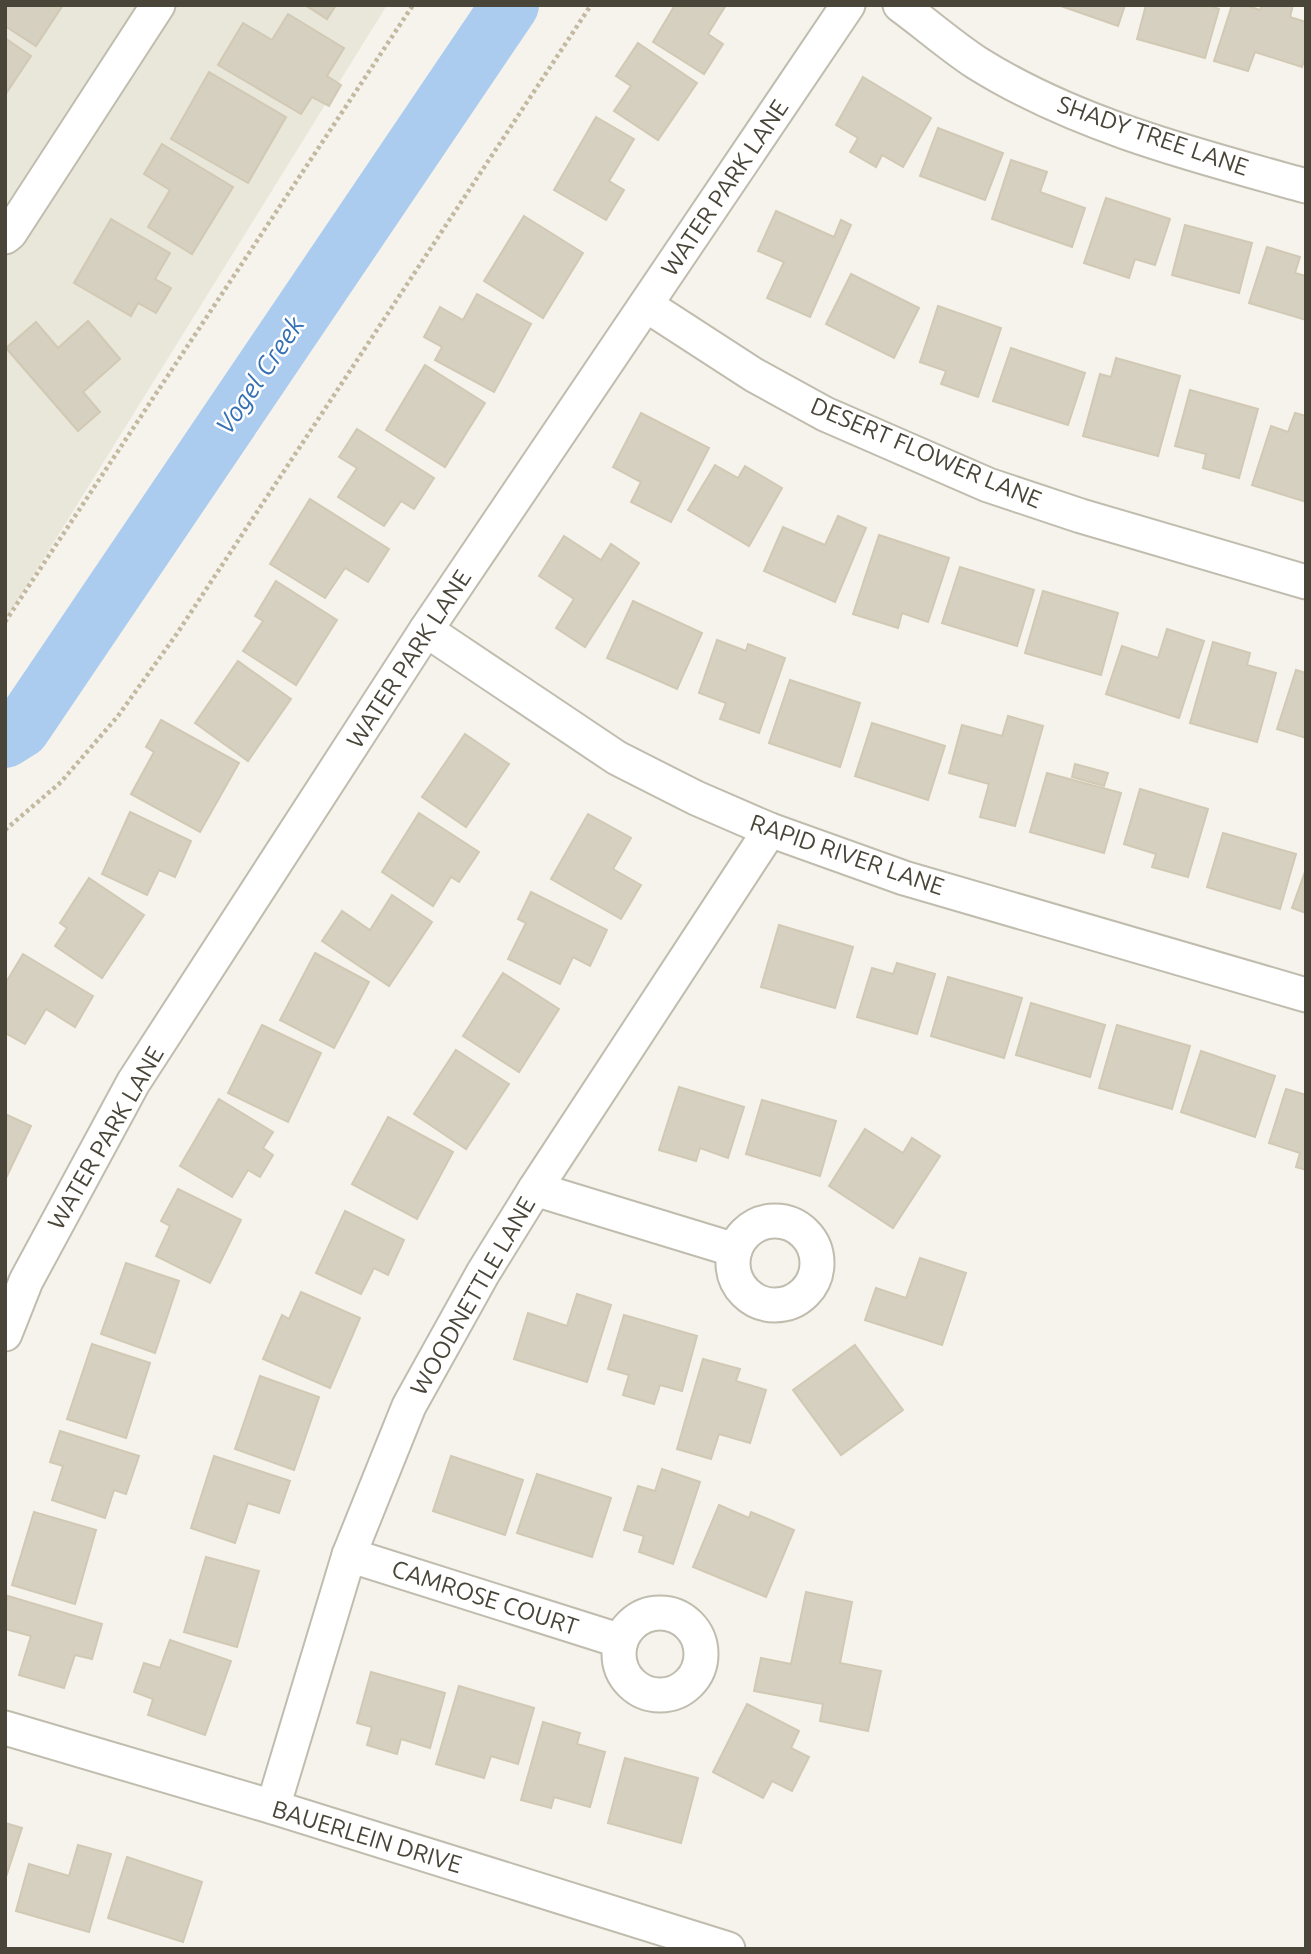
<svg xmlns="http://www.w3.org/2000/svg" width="1311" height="1954" font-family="Ubuntu,sans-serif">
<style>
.residential{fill:#e9e6da}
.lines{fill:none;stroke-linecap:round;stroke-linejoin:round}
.river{stroke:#abcbef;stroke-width:58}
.building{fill:#d6d0c1;stroke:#d1c9b4;stroke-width:2}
.minor-casing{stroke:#c0bcae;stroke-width:37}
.path{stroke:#c2b9a0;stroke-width:4.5;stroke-dasharray:3.5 3.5;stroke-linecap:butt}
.minor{stroke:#fff;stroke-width:33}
.labels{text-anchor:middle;stroke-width:5;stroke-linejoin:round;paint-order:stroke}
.street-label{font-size:24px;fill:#494539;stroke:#fff}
.water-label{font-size:26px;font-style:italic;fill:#3570b3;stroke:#fff}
</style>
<rect width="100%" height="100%" fill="#f5f3eb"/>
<path class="residential" d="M 5,5 L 387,5 L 5,621 Z"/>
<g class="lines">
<path class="river" d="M 5,739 L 21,729 L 510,5"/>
</g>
<g class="building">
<path d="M 5,5 L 63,5 L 36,46 L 5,26 Z"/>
<path d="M 305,5 L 336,5 L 327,19 Z"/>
<path d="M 675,5 L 726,5 L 708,34 L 723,44 L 704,74 L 653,42 Z"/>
<path d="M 1058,5 L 1125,5 L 1118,26 Z"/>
<path d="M 1146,5 L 1207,5 L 1219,9 L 1205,58 L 1137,39 Z"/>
<path d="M 1232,5 L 1245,5 L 1260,10 L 1262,5 L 1293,5 L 1290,17 L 1306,22 L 1306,55 L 1302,67 L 1255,52 L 1248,71 L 1214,61 Z"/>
<path d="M 288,14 L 344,48 L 327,76 L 341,85 L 329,106 L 312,97 L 301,114 L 218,65 L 243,23 L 272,40 Z"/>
<path d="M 5,38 L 31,56 L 5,95 Z"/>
<path d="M 638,43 L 697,83 L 658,140 L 614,111 L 631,86 L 616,76 Z"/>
<path d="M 209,72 L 286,117 L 248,183 L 171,139 Z"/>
<path d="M 863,77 L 931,118 L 903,167 L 882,155 L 876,167 L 850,152 L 858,138 L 836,125 Z"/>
<path d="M 596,117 L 634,139 L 609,181 L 624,190 L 606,220 L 554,190 Z"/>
<path d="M 938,128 L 1003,153 L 985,200 L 920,176 Z"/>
<path d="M 162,144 L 233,187 L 192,254 L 148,227 L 170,190 L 144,174 Z"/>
<path d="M 1011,160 L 1047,172 L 1040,192 L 1085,208 L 1072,247 L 992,219 Z"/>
<path d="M 1106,198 L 1170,219 L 1155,265 L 1135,259 L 1129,278 L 1084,263 Z"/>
<path d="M 776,211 L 834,237 L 841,220 L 851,225 L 810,317 L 767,298 L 784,262 L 758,251 Z"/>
<path d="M 524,216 L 583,253 L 543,318 L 484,281 Z"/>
<path d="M 111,219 L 170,253 L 155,279 L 171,288 L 156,313 L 138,303 L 131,316 L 74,283 Z"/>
<path d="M 1185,225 L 1252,243 L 1239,293 L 1172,275 Z"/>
<path d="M 1267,247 L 1300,257 L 1295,273 L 1306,276 L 1306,320 L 1249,303 Z"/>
<path d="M 851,274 L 919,308 L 894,358 L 826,324 Z"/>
<path d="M 477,294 L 531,324 L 494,392 L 435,360 L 442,347 L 424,337 L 440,307 L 463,320 Z"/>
<path d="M 938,306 L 1001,328 L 978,397 L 941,384 L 946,371 L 920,362 Z"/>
<path d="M 88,321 L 120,359 L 83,392 L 100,412 L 78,431 L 6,348 L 36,322 L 58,348 Z"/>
<path d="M 1011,348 L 1085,373 L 1068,425 L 993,401 Z"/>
<path d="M 1116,358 L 1180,376 L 1158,456 L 1083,436 L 1100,374 L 1111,377 Z"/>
<path d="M 425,365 L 485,403 L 445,467 L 386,430 Z"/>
<path d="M 1190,390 L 1258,409 L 1239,478 L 1203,468 L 1206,454 L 1175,446 Z"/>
<path d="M 641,413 L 709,448 L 671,522 L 631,502 L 641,482 L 613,467 Z"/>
<path d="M 1295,413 L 1306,416 L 1306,502 L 1252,485 L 1271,426 L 1288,432 Z"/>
<path d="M 357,429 L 434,478 L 414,509 L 401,501 L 384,526 L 338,497 L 357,468 L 339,457 Z"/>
<path d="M 715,465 L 738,478 L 745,466 L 782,488 L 749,546 L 688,510 Z"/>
<path d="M 310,499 L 389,549 L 368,582 L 345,568 L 325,598 L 270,564 Z"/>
<path d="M 838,516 L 866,528 L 835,602 L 764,571 L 783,527 L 825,545 Z"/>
<path d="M 879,535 L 949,558 L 928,622 L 902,613 L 898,628 L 853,614 Z"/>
<path d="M 564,536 L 601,560 L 611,544 L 639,563 L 585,647 L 556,628 L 574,599 L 539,576 Z"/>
<path d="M 960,567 L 1034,590 L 1017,646 L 942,623 Z"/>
<path d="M 276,581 L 337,620 L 296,685 L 243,651 L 263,621 L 255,616 Z"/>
<path d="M 1043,591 L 1118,613 L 1101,675 L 1025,653 Z"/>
<path d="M 633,601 L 702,633 L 677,689 L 607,658 Z"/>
<path d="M 1167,629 L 1204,641 L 1179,718 L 1106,694 L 1122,646 L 1158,658 Z"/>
<path d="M 717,640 L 746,651 L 748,644 L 785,658 L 759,733 L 720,719 L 726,703 L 699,693 Z"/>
<path d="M 1213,642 L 1250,653 L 1247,665 L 1276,673 L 1257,742 L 1190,723 Z"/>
<path d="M 238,661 L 291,699 L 248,761 L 195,723 Z"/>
<path d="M 1296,670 L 1306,673 L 1306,738 L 1277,729 Z"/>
<path d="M 790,680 L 860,703 L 840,767 L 769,743 Z"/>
<path d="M 1008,716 L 1043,726 L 1015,826 L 980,817 L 989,784 L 949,773 L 962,725 L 1002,736 Z"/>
<path d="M 161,720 L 239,763 L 200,832 L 131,794 L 154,752 L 146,747 Z"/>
<path d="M 872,723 L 945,746 L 928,800 L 855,776 Z"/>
<path d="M 465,734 L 509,764 L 466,827 L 422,797 Z"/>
<path d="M 1075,764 L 1108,773 L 1104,786 L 1072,777 Z"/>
<path d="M 1047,773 L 1121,793 L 1104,853 L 1030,832 Z"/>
<path d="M 1140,789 L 1208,809 L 1188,877 L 1152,867 L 1156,854 L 1124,844 Z"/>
<path d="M 130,812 L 191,841 L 175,877 L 159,870 L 147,895 L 102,874 Z"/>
<path d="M 419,813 L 479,852 L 459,882 L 451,877 L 433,906 L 382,872 Z"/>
<path d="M 588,814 L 631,838 L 613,869 L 641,885 L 621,919 L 551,879 Z"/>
<path d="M 1223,833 L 1296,854 L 1280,909 L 1207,887 Z"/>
<path d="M 1306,869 L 1306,913 L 1292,908 Z"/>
<path d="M 89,878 L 144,915 L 102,978 L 55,946 L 67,928 L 60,923 Z"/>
<path d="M 531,892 L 607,930 L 590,966 L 573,957 L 560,984 L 508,959 L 526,923 L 518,919 Z"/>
<path d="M 392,895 L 432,922 L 389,986 L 322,941 L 342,911 L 370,930 Z"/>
<path d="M 779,925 L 853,947 L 835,1008 L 761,987 Z"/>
<path d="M 315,953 L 369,982 L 334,1048 L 280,1020 Z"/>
<path d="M 23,954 L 93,996 L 75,1027 L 46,1009 L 25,1044 L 5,1033 L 5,984 Z"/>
<path d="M 897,963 L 935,974 L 917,1034 L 857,1017 L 872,968 L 893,974 Z"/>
<path d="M 503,973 L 559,1009 L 519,1072 L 463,1036 Z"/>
<path d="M 948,977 L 1022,998 L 1004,1058 L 931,1036 Z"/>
<path d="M 1031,1003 L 1105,1025 L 1090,1077 L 1016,1055 Z"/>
<path d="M 262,1025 L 321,1053 L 288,1122 L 228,1093 Z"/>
<path d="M 1117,1025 L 1190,1046 L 1172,1109 L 1099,1088 Z"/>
<path d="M 456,1050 L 509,1084 L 466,1149 L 414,1114 Z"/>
<path d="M 1201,1051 L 1275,1076 L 1255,1137 L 1181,1112 Z"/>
<path d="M 679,1087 L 744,1107 L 728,1158 L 700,1148 L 696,1161 L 659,1150 Z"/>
<path d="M 1286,1089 L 1306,1095 L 1306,1170 L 1296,1167 L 1300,1153 L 1269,1143 Z"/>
<path d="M 219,1099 L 273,1132 L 263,1148 L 273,1155 L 260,1177 L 248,1170 L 232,1197 L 180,1166 Z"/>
<path d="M 762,1100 L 836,1121 L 820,1176 L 746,1154 Z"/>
<path d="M 5,1114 L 31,1126 L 5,1180 Z"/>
<path d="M 388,1117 L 453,1152 L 417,1219 L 352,1184 Z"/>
<path d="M 865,1129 L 903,1153 L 912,1138 L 940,1156 L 893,1228 L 829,1186 Z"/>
<path d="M 178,1189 L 241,1220 L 210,1283 L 156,1256 L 170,1226 L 161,1221 Z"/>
<path d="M 345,1211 L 404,1240 L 388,1275 L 374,1268 L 361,1294 L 316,1273 Z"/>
<path d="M 920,1258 L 966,1273 L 942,1345 L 865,1320 L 876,1288 L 906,1298 Z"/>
<path d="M 126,1263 L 179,1281 L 155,1353 L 101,1334 Z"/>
<path d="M 301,1292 L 360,1318 L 330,1388 L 263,1359 L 282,1315 L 289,1319 Z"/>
<path d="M 577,1294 L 611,1305 L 587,1382 L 514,1359 L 528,1313 L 567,1326 Z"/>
<path d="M 624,1315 L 697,1336 L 682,1391 L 660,1385 L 654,1404 L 623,1395 L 629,1375 L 608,1369 Z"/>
<path d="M 92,1344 L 150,1363 L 126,1438 L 67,1419 Z"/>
<path d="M 855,1345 L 903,1410 L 841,1455 L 793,1390 Z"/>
<path d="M 703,1359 L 740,1369 L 736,1381 L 766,1390 L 750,1443 L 719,1434 L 711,1459 L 677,1449 Z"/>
<path d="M 260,1376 L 319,1397 L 294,1470 L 235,1449 Z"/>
<path d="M 60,1431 L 139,1456 L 126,1494 L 114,1490 L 105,1518 L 52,1500 L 63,1466 L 50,1462 Z"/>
<path d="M 214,1456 L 290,1481 L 279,1513 L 248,1503 L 235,1543 L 191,1528 Z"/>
<path d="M 451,1456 L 523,1480 L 505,1535 L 433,1511 Z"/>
<path d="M 662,1469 L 700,1482 L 673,1564 L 639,1552 L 644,1536 L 624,1530 L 638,1486 L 655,1491 Z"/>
<path d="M 537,1474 L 611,1498 L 592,1557 L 517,1533 Z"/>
<path d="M 719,1505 L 749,1518 L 751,1512 L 794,1530 L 766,1597 L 693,1567 Z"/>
<path d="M 34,1512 L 96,1530 L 75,1604 L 12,1585 Z"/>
<path d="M 206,1557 L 259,1571 L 237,1647 L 184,1632 Z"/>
<path d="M 806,1592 L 852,1602 L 840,1663 L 881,1671 L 868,1731 L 820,1721 L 823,1704 L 754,1691 L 761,1658 L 791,1664 Z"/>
<path d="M 8,1596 L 102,1624 L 92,1659 L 75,1655 L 64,1688 L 19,1675 L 31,1636 L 5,1629 L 5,1605 Z"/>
<path d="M 170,1640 L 231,1661 L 205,1735 L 148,1715 L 153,1699 L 134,1692 L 144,1663 L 160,1668 Z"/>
<path d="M 371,1672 L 445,1693 L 430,1748 L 401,1739 L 397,1754 L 367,1745 L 372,1727 L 357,1723 Z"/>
<path d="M 459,1686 L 534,1708 L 518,1764 L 491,1756 L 484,1778 L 436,1764 Z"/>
<path d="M 747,1704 L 799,1731 L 791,1748 L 809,1757 L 792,1791 L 772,1781 L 763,1798 L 713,1772 Z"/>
<path d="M 543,1722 L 580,1733 L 577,1744 L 605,1752 L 590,1807 L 554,1797 L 551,1808 L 521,1800 Z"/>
<path d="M 625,1758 L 698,1778 L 681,1843 L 608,1823 Z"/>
<path d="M 5,1823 L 22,1828 L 5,1880 Z"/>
<path d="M 78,1845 L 111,1854 L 89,1932 L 16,1911 L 29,1864 L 69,1876 Z"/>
<path d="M 127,1857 L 202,1882 L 183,1942 L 108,1918 Z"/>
</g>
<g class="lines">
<defs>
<g id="minor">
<path d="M 900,5 C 926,24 951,46 977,63 C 1076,125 1194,155 1306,186"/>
<path d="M 5,237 L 10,233 L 158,5"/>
<path d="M 646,305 L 754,375 L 825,414 L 988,485 L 1081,516 L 1306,582"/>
<path d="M 426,630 L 617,758 L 696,798 L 770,830 L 904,878 L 1306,995"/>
<path d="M 535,1189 L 735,1250"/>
<circle cx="775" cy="1263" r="42"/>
<path d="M 5,1334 L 26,1281 L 133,1083 L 426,630 L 848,5"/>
<path d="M 349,1555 L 621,1641"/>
<circle cx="660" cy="1654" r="41"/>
<path d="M 5,1728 L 273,1807 L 728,1949"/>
<path d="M 273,1807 L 349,1555 L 409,1406 L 483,1273 L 535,1189 L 770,830"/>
</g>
</defs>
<use href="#minor" class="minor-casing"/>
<g class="path">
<path d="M 5,622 L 413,5"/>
<path d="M 5,830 L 61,782 L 118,716 L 176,635 L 591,5"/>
</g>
<use href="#minor" class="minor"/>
</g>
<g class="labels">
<g class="street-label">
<text transform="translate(1153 136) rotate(19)" y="8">SHADY TREE LANE</text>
<text transform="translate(725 188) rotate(-56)" y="8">WATER PARK LANE</text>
<text transform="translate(926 453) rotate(23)" y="8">DESERT FLOWER LANE</text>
<text transform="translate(409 659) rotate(-57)" y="8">WATER PARK LANE</text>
<text transform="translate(847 855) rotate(19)" y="8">RAPID RIVER LANE</text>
<text transform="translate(106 1138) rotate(-60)" y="8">WATER PARK LANE</text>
<text transform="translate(473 1296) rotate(-60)" y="8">WOODNETTLE LANE</text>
<text transform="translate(485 1598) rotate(18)" y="8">CAMROSE COURT</text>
<text transform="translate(367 1837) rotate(17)" y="8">BAUERLEIN DRIVE</text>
</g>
<g class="water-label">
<text transform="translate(260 375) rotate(-56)" y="9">Vogel Creek</text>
</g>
</g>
<rect width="1311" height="1954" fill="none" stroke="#494539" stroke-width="14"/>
</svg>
